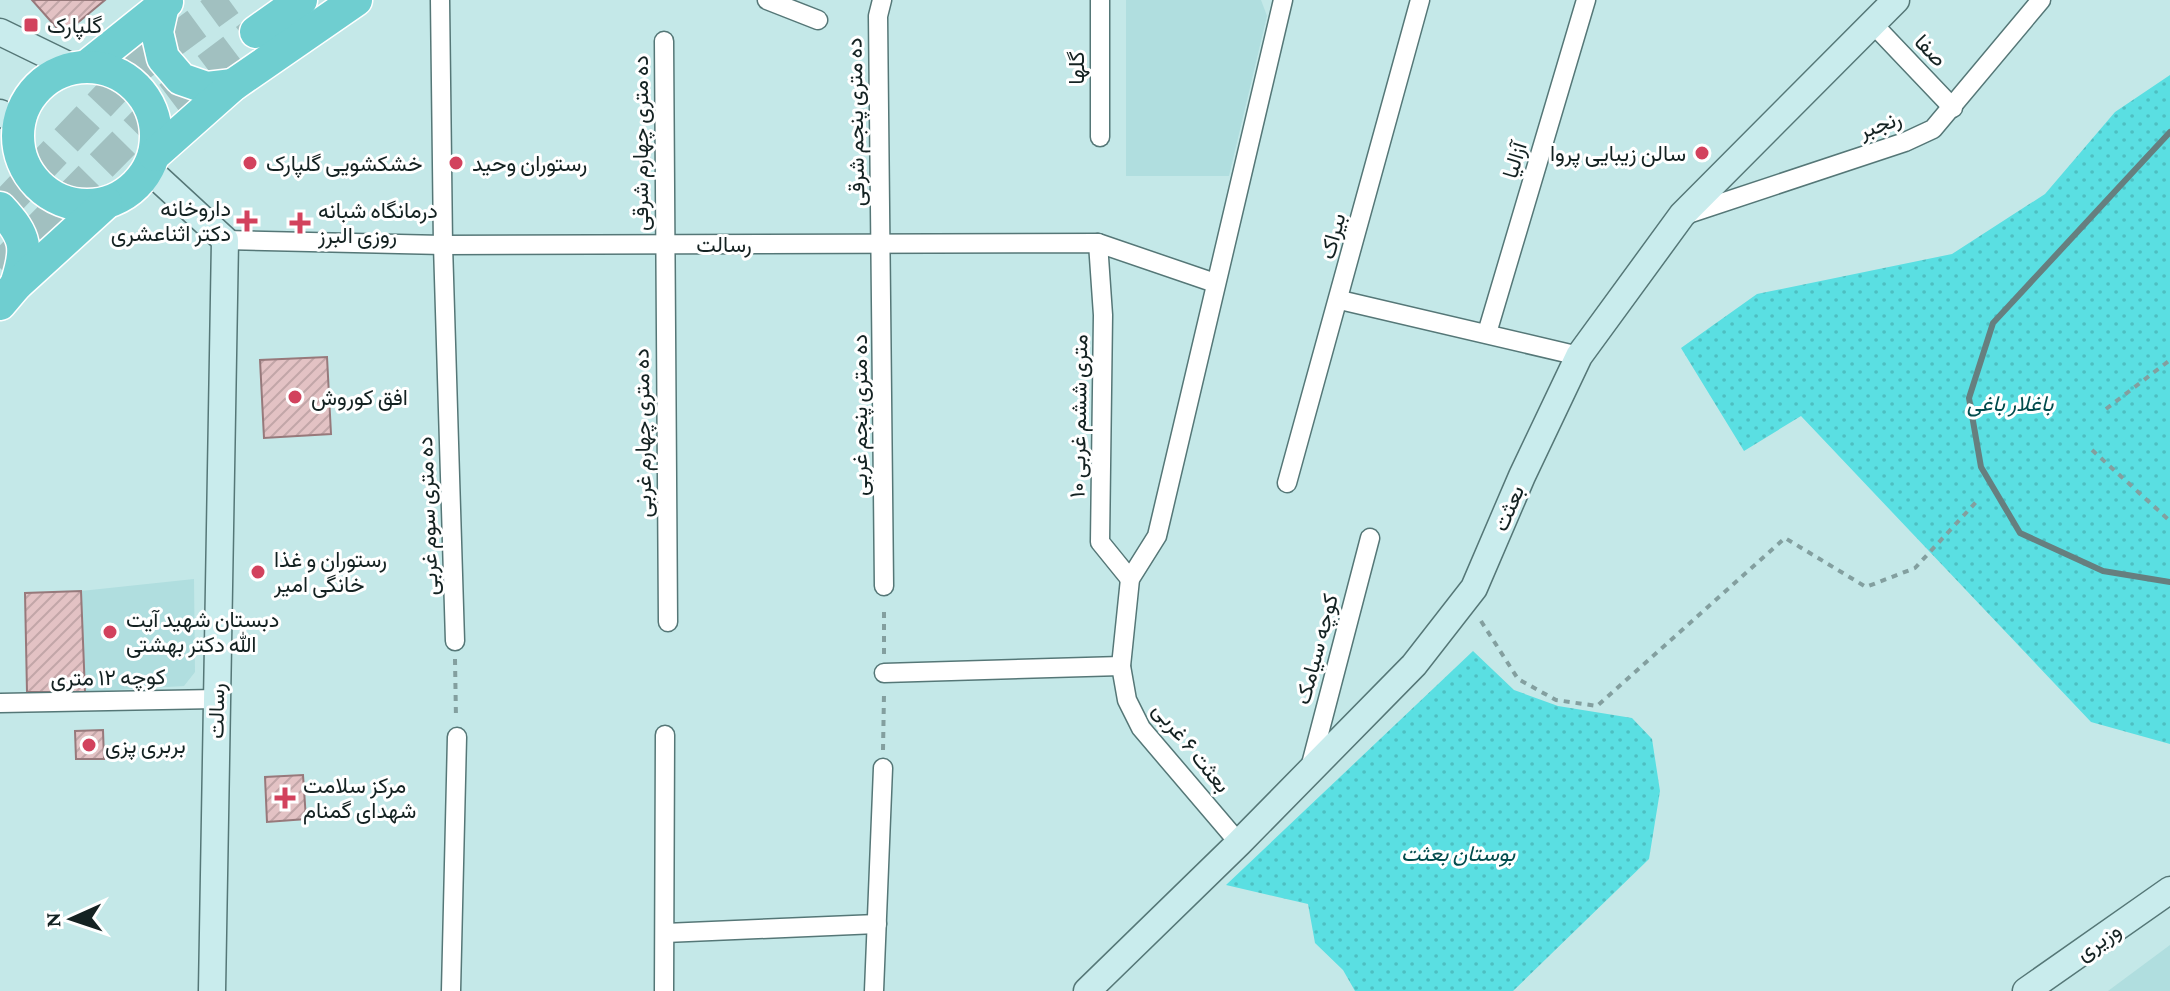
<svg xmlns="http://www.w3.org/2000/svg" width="2170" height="991" font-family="'Crimson Pro',Vazirmatn,serif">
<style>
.built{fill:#b0dedf}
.park{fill:url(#park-dots)}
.building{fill:url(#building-hatch);stroke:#97797b;stroke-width:2}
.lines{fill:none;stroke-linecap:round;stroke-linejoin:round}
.trunk-tunnel{stroke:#a1c0c0;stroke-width:32;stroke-dasharray:32 16;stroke-linecap:butt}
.minor-casing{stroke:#577;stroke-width:21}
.secondary-casing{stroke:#577;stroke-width:29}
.trunk-casing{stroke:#fff;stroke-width:35}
.path{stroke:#839f9f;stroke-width:4;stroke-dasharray:6 6;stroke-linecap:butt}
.minor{stroke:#fff;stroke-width:18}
.secondary{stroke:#c9eced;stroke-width:26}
.trunk{stroke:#6fced0;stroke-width:32}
.rail{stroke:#667f7f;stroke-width:6}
.poi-dot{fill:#d2425d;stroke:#fff;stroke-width:3}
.labels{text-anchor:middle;stroke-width:6;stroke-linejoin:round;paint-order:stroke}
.poi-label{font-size:22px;fill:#142222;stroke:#fff;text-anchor:start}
.street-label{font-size:22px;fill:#142222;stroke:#fff}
.park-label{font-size:22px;font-style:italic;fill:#024c4d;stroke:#fff}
</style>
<defs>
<pattern id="park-dots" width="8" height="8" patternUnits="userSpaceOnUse" patternTransform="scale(2)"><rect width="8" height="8" fill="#5adfe2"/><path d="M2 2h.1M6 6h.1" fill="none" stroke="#4dbfc2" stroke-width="1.8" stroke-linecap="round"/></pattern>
<pattern id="building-hatch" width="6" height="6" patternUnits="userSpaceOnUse" patternTransform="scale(2)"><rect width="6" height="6" fill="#e3c2c4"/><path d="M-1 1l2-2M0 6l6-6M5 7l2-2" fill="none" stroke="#c2a6a8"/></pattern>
</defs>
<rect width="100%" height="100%" fill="#c4e8e8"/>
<g class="built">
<path d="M 1126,0 L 1261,0 L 1267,16 L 1229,176 L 1126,176 Z"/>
<path d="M 194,579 L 195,672 L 184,686 L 85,692 L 27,692 L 25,593 L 81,591 Z"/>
<path d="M 2170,945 L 2170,991 L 2108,991 Z"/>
</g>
<g class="park">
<path d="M 2170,75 L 2170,744 L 2091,722 L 1801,416 L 1744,451 L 1681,348 L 1757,294 L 1952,254 L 2045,194 L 2115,112 Z"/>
<path d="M 1473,651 L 1514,690 L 1558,706 L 1632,718 L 1652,739 L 1660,791 L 1649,859 L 1513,991 L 1355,991 L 1343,970 L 1315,943 L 1308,904 L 1226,885 Z"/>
</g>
<g class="building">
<path d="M 32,0 L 105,0 L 69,30 L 56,27 Z"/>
<path d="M 327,357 L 331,434 L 264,438 L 260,360 Z"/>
<path d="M 81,591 L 85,692 L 27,692 L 25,593 Z"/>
<path d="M 103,730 L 104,759 L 76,759 L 75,731 Z"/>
<path d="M 303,775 L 306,819 L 267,822 L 265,777 Z"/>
</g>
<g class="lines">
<g class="trunk-tunnel">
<path d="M 0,210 L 131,72 L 229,0"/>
<path d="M 0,268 L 167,99 L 256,32"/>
</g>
<defs>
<g id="minor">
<path d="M 440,0 L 443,245 L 455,641"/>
<path d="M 767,0 L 818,20"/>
<path d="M 882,0 L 878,16 L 884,586"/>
<path d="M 1100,0 L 1100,137"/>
<path d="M 1874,25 L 1953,108"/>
<path d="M 664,41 L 668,622"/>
<path d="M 1685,215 L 1905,142 L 1933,129 L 2041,0"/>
<path d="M 225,240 L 443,245 L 1098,243 L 1215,283"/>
<path d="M 1098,243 L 1103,315 L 1100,542 L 1130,579"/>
<path d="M 1340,300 L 1579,356"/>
<path d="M 1487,333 L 1586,0"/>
<path d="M 1287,483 L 1420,0"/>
<path d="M 884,673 L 1121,666"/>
<path d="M 0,703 L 216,699"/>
<path d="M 1310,768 L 1370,538"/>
<path d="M 1239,843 L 1141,728 L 1127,700 L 1121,666 L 1130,579 L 1157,536 L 1283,0"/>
<path d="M 665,933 L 877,924"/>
<path d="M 451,991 L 457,737"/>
<path d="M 664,991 L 665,735"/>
<path d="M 874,991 L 883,768"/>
</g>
<g id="secondary">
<path d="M 0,32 L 72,67"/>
<path d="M 0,113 L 19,121"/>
<path d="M 148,169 L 225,240 L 212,991"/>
<path d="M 1087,991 L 1239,843 L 1414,665 L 1474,588 L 1522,476 L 1579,356 L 1682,215 L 1896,0"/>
<path d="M 2026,991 L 2170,890"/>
</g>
<g id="trunk">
<path d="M 163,5 L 157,32 L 163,58 L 181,79 L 207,88 L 233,85"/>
<path d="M 256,32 L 301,0"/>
<path d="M 87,66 L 167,2"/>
<circle cx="87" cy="136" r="69"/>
<path d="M 154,155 L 233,85 L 356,0"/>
<path d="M 0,208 C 27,237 28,248 16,285"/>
<path d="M 0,304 L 16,285 L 106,203"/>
</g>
</defs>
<use href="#minor" class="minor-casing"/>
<use href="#secondary" class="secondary-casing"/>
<use href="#trunk" class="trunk-casing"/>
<g class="path">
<path d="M 2106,409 L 2170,360"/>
<path d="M 2092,450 L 2170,521"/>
<path d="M 1481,621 L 1518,679 L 1556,700 L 1597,706 L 1785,538 L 1866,587 L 1915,568 L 1978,500"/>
<path d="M 884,654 L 884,606"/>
<path d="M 455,659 L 456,719"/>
<path d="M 883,750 L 884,694"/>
</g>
<use href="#minor" class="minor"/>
<use href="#secondary" class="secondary"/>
<use href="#trunk" class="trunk"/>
<path class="rail" d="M 2170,132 L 1993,323 L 1969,398 L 1981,467 L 2020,533 L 2103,571 L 2170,582"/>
</g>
<g class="poi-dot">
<rect x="23" y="17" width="16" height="16" rx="4"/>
<circle cx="1702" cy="153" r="8"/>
<circle cx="250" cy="163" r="8"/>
<circle cx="456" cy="163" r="8"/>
<path d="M243 209h8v8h8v8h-8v8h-8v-8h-8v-8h8z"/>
<path d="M296 211h8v8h8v8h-8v8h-8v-8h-8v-8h8z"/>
<circle cx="295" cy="397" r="8"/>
<circle cx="258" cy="572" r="8"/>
<circle cx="110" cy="632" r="8"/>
<circle cx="89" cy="745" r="8"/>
<path d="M281 786h8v8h8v8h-8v8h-8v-8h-8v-8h8z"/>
</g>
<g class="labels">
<g class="poi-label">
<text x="47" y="33">گلپارک</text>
<text x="1686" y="161" text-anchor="end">سالن زيبايى پروا</text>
<text x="266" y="171">خشکشویی گلپارک</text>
<text x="472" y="171">رستوران وحید</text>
<text x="231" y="216" text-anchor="end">داروخانه<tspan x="231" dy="25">دکتر اثناعشری</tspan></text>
<text x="318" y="218">درمانگاه شبانه<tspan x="318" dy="25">روزی البرز</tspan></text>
<text x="311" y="405">افق کوروش</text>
<text x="274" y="567">رستوران و غذا<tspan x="274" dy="25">خانگی امیر</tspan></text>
<text x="126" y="627">دبستان شهید آیت<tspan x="126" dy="25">الله دکتر بهشتی</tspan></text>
<text x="105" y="753">بربری پزی</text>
<text x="303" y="793">مرکز سلامت<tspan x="303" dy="25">شهدای گمنام</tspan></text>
</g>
<g class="street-label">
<text transform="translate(1931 50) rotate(46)" y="8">صفا</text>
<text transform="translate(1076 68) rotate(-90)" y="8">گلها</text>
<text transform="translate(855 122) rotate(-91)" y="8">ده متری پنجم شرقی</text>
<text transform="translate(1880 124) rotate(-20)" y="8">رنجبر</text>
<text transform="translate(640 143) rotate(-90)" y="8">ده متری چهارم شرقی</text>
<text transform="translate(1514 160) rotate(-73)" y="8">آزالیا</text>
<text transform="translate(1332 236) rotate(-75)" y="8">بیراک</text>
<text x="724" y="252">رسالت</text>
<text transform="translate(859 415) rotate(-90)" y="8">ده متری پنجم غربی</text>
<text transform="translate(1078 416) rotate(-89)" y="8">۱۰ متری ششم غربی</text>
<text transform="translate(642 433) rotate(-91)" y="8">ده متری چهارم غربی</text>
<text transform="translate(1508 508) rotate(-67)" y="8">بعثت</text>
<text transform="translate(427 516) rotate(-92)" y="8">ده متری سوم غربی</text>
<text transform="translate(1316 649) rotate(-75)" y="8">کوچه سیامک</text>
<text transform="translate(108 677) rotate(-1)" y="8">کوچه ۱۲ متری</text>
<text transform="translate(216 711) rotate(-89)" y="8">رسالت</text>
<text transform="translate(1192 747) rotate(51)" y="8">بعثت ۶ غربی</text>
<text transform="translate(2098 941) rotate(-35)" y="8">وزیری</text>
</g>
<g class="park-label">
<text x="2010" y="411">باغلار باغی</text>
<text x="1458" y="861">بوستان بعثت</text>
</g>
</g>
<g transform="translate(72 919) rotate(267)" stroke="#ffffff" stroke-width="6" paint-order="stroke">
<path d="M0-6L14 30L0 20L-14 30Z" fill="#142222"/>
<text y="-12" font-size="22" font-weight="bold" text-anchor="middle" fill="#142222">N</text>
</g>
</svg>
